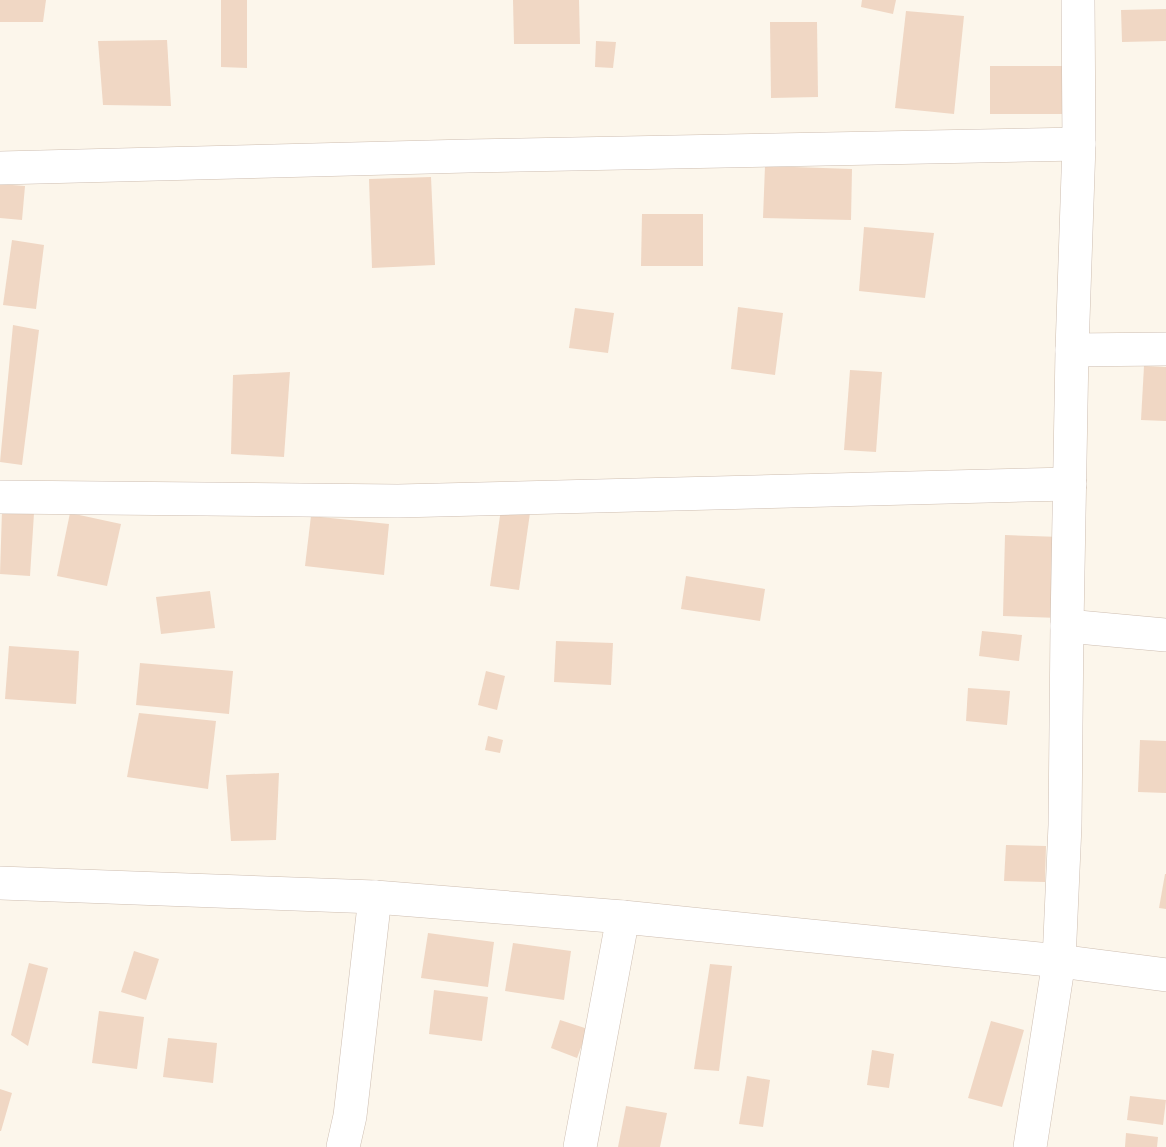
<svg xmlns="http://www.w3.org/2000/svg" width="1166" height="1147" font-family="'IBM Plex Sans',sans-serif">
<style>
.building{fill:#f0d7c4}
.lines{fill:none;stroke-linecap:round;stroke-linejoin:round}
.street-casing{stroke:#cebeb1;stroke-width:34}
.street{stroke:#fff;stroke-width:33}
</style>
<rect width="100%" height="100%" fill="#fcf6eb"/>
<g class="building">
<path d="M 0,0 L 46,0 L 43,22 L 0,22 Z"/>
<path d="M 221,0 L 247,0 L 247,68 L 221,67 Z"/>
<path d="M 513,0 L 579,0 L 580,44 L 514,44 Z"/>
<path d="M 862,0 L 896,0 L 893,14 L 861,7 Z"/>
<path d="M 1166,9 L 1166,41 L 1122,42 L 1121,10 Z"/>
<path d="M 906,11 L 964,16 L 954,114 L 895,108 Z"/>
<path d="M 770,22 L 817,22 L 818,97 L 771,98 Z"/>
<path d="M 167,40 L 171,106 L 103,105 L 98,41 Z"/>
<path d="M 596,41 L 616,42 L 613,68 L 595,67 Z"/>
<rect x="990" y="66" width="76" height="48"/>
<path d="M 765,166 L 852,169 L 851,220 L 763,218 Z"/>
<path d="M 431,177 L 435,265 L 372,268 L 369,179 Z"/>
<path d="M 0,184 L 25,186 L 22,220 L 0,218 Z"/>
<path d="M 642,214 L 703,214 L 703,266 L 641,266 Z"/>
<path d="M 864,227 L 934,233 L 925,298 L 859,291 Z"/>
<path d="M 12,240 L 44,245 L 36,309 L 3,305 Z"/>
<path d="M 738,307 L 783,313 L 775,375 L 731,369 Z"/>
<path d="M 575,308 L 614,313 L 608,353 L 569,348 Z"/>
<path d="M 13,325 L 39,330 L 22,465 L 0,462 Z"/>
<path d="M 1144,366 L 1166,367 L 1166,421 L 1141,420 Z"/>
<path d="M 850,370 L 882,372 L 876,452 L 844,450 Z"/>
<path d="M 290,372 L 284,457 L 231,454 L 233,375 Z"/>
<path d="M 501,509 L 530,513 L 519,590 L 490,586 Z"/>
<path d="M 2,511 L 34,513 L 30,576 L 0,574 Z"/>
<path d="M 70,513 L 121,524 L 107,586 L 57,576 Z"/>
<path d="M 311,516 L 389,524 L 384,575 L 305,566 Z"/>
<path d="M 1005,535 L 1061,537 L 1059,618 L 1003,616 Z"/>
<path d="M 686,576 L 765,589 L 760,621 L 681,609 Z"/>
<path d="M 210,591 L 215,628 L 161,634 L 156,597 Z"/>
<path d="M 982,631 L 1022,635 L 1019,661 L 979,656 Z"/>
<path d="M 556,641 L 613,643 L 611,685 L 554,682 Z"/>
<path d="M 9,646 L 79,651 L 76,704 L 5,699 Z"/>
<path d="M 140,663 L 233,671 L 229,714 L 136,705 Z"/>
<path d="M 486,671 L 505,676 L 497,710 L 478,705 Z"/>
<path d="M 968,688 L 1010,691 L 1007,725 L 966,721 Z"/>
<path d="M 139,713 L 216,721 L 208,789 L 127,777 Z"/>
<path d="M 488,736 L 503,740 L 500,753 L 485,750 Z"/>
<path d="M 1140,740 L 1166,741 L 1166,793 L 1138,792 Z"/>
<path d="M 279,773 L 276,840 L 231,841 L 226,775 Z"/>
<path d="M 1006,845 L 1046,846 L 1045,882 L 1004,881 Z"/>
<path d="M 1165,874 L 1166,874 L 1166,909 L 1159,908 Z"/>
<path d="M 428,933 L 494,942 L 488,987 L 421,978 Z"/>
<path d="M 513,943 L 571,951 L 564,1000 L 505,991 Z"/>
<path d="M 134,951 L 159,959 L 146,1000 L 121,992 Z"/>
<path d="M 29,963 L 48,968 L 28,1046 L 11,1035 Z"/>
<path d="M 710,964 L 732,966 L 719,1071 L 694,1069 Z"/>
<path d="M 434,990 L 488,997 L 482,1041 L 429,1034 Z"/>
<path d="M 99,1011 L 144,1017 L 137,1069 L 92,1063 Z"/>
<path d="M 560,1020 L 588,1029 L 577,1058 L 551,1048 Z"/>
<path d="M 991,1021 L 1024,1030 L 1002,1107 L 968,1098 Z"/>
<path d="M 168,1038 L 217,1043 L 213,1083 L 163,1077 Z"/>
<path d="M 872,1050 L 894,1054 L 889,1088 L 867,1085 Z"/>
<path d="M 747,1076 L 770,1080 L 763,1127 L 739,1124 Z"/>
<path d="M 0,1089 L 12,1093 L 1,1131 L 0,1131 Z"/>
<path d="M 1130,1096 L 1166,1100 L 1163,1125 L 1127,1120 Z"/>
<path d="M 626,1106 L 667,1113 L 660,1147 L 618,1147 Z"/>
<path d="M 1126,1133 L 1158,1137 L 1157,1147 L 1125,1147 Z"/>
</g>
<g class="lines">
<defs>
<g id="street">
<path d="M 1078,0 L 1079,144 L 1072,350 L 1067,626 L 1166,635"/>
<path d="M 0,168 L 468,156 L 1079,144"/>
<path d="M 1072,350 L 1166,349"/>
<path d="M 0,497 L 398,501 L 1070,484"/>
<path d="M 0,883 L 375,897 L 623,917 L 1059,961 L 1166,975"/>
<path d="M 343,1147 L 350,1116 L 375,897"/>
<path d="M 580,1147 L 623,917"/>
<path d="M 1030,1147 L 1059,961 L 1065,825 L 1067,626"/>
</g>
</defs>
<use href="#street" class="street-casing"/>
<use href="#street" class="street"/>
</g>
</svg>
